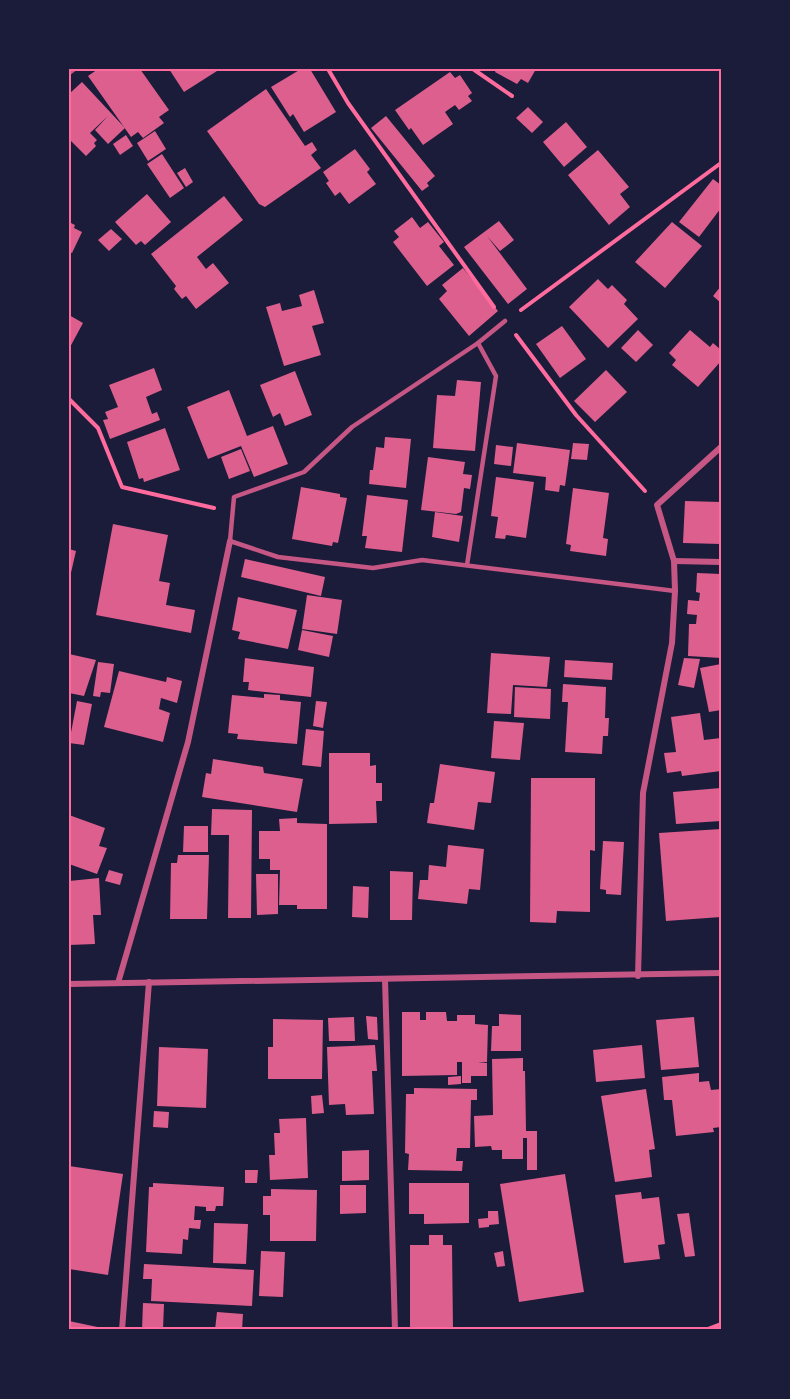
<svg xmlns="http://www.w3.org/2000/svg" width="790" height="1399" font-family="'Noto Sans',sans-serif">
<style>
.building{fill:#dd5f8e}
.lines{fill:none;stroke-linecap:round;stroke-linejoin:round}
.path{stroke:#ff6b9d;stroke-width:4}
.service{stroke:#c65784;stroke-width:4.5}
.minor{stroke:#c65784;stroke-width:6}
.neatline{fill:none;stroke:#ff6b9d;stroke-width:2}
</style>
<rect width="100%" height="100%" fill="#1b1b3a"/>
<g class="building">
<path d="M 98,69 L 140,69 L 169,110 L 159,117 L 164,123 L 143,138 L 138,132 L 131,137 L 88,76 Z"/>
<path d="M 169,69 L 215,69 L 217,71 L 184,92 Z"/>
<path d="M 301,69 L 310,69 L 336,112 L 304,132 L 293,114 L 290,117 L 271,87 Z"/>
<path d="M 496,69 L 536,69 L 528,83 L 521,79 L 517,84 L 495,72 Z"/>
<path d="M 450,72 L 455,78 L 460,75 L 472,93 L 468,96 L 472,101 L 459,110 L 455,105 L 445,112 L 453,124 L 423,145 L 411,128 L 409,130 L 395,110 Z"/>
<path d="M 82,82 L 125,128 L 108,144 L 95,130 L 108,116 L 90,133 L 97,140 L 94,143 L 96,146 L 86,156 L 69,139 L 69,94 Z"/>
<path d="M 266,89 L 305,146 L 312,142 L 317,150 L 311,155 L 321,168 L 265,207 L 259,204 L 207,131 Z"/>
<path d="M 528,107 L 543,122 L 532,133 L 516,118 Z"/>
<path d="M 386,116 L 435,176 L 427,183 L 429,186 L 422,191 L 371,128 Z"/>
<path d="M 566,122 L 587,147 L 564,167 L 543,142 Z"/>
<path d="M 155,131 L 166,149 L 148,161 L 137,143 Z"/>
<path d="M 126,135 L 133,146 L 120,155 L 113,144 Z"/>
<path d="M 355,149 L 370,169 L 367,172 L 376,184 L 349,204 L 340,192 L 335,196 L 326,183 L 329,181 L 323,172 Z"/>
<path d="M 598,150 L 629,187 L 620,194 L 630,207 L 609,225 L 568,175 Z"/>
<path d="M 162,154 L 184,188 L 170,198 L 147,164 Z"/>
<path d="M 185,168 L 193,182 L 186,187 L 177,173 Z"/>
<path d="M 713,179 L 721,185 L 721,208 L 699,237 L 679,222 Z"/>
<path d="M 147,194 L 171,222 L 145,245 L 141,241 L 136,245 L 115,222 Z"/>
<path d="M 224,196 L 243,220 L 197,257 L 206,269 L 213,263 L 229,283 L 196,309 L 186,296 L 182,299 L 174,289 L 176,286 L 151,254 Z"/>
<path d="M 412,217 L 420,228 L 428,222 L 444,242 L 439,246 L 454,265 L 427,286 L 393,242 L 399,237 L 394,231 Z"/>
<path d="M 499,221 L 514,240 L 500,251 L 487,236 L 527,289 L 508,304 L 464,247 Z"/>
<path d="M 69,222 L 75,225 L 74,228 L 82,232 L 72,253 L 69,252 Z"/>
<path d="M 672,222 L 702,246 L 665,288 L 635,262 Z"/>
<path d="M 111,229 L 122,239 L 109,251 L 98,240 Z"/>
<path d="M 463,268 L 498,311 L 469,336 L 439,299 L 447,291 L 442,285 Z"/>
<path d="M 598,279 L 608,289 L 612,285 L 627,300 L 624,304 L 638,319 L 608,348 L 569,307 Z"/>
<path d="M 721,286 L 721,303 L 713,296 Z"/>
<path d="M 314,290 L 324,323 L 312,326 L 321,355 L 284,366 L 266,307 L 280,303 L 282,311 L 302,306 L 299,295 Z"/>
<path d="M 69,315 L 83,323 L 69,349 Z"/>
<path d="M 562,326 L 586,359 L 560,378 L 536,344 Z"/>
<path d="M 638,330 L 653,345 L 636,362 L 621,348 Z"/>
<path d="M 690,330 L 710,347 L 713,343 L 721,350 L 721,361 L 698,387 L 672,365 L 676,360 L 669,353 Z"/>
<path d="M 154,368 L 162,390 L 146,397 L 152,414 L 157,412 L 160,420 L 110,439 L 103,420 L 108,419 L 105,412 L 118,407 L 109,385 Z"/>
<path d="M 606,370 L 627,392 L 595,422 L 574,401 Z"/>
<path d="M 295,371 L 312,415 L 285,426 L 280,413 L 273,417 L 260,385 Z"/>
<path d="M 457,380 L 481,382 L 475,451 L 433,448 L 437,395 L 455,396 Z"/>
<path d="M 229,390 L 247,436 L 273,426 L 288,464 L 254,477 L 241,446 L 208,459 L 187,407 Z"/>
<path d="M 165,428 L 180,470 L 144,482 L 143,478 L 139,479 L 127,442 Z"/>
<path d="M 385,437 L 411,439 L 406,488 L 369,484 L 370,470 L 373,470 L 376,447 L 384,448 Z"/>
<path d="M 517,443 L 570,450 L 565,486 L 560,485 L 559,492 L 545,490 L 546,477 L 513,473 Z"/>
<path d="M 573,443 L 589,444 L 587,460 L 571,459 Z"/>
<path d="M 496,445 L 513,447 L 511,466 L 494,464 Z"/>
<path d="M 241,449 L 250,471 L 229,479 L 221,457 Z"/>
<path d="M 428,457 L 465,462 L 463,474 L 472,475 L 470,489 L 464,488 L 461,512 L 456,514 L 421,510 Z"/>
<path d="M 496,477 L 534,482 L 526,538 L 506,535 L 505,539 L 495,538 L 498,517 L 491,516 Z"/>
<path d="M 301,487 L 340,494 L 340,497 L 347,498 L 338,543 L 333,542 L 332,546 L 292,539 Z"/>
<path d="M 573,488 L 609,493 L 603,538 L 608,539 L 606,556 L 570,551 L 571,545 L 566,544 Z"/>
<path d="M 367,495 L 408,500 L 402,552 L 365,548 L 367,536 L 362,536 Z"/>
<path d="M 685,501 L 721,502 L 721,544 L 683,543 Z"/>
<path d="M 435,512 L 463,516 L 459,542 L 432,537 Z"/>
<path d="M 113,524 L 168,535 L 159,581 L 170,583 L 166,605 L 195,610 L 191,633 L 96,615 Z"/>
<path d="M 69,549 L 76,551 L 70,577 L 69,576 Z"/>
<path d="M 245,559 L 325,577 L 321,596 L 241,577 Z"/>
<path d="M 697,573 L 721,574 L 721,658 L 688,656 L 689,624 L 696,624 L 697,615 L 687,614 L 688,600 L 699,601 L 700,593 L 696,592 Z"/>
<path d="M 307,595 L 342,600 L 337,634 L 302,629 Z"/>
<path d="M 238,597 L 297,610 L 288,649 L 238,639 L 240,632 L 232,630 Z"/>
<path d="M 302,630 L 333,636 L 329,657 L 298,650 Z"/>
<path d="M 491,653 L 550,657 L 547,687 L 513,685 L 511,714 L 487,713 Z"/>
<path d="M 69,654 L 96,660 L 84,696 L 69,693 Z"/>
<path d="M 245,658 L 314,667 L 311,697 L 248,690 L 249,682 L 243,682 Z"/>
<path d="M 684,658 L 700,659 L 694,688 L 678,685 Z"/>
<path d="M 565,660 L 613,663 L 612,680 L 564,677 Z"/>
<path d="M 98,662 L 114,664 L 110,693 L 101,692 L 100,697 L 93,696 Z"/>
<path d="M 721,664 L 721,710 L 709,712 L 700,668 Z"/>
<path d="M 119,671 L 166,682 L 167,677 L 182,681 L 177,703 L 161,698 L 159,709 L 170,713 L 163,742 L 104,727 Z"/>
<path d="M 563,684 L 606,687 L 605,718 L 609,718 L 608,736 L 603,736 L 602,754 L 565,752 L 568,702 L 562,702 Z"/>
<path d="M 515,687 L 551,689 L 550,719 L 514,717 Z"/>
<path d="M 264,694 L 280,695 L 280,700 L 301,702 L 297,744 L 237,739 L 238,734 L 228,733 L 232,695 L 264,698 Z"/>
<path d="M 77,701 L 92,704 L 84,745 L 69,743 Z"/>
<path d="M 316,701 L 327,702 L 323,728 L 313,726 Z"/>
<path d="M 700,713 L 704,740 L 721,738 L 721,771 L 682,776 L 681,771 L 667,773 L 664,753 L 676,752 L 671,717 Z"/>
<path d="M 494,721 L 524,723 L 520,760 L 491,758 Z"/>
<path d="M 306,729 L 324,731 L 321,767 L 302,765 Z"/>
<path d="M 329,753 L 370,753 L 370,766 L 376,765 L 376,783 L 382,783 L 382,801 L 376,801 L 377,823 L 329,824 Z"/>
<path d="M 213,759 L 263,767 L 264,773 L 303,779 L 297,812 L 202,797 L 206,773 L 211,774 Z"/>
<path d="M 440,764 L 495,772 L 491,803 L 478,802 L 474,830 L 427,823 L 430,803 L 434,803 Z"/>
<path d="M 531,778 L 595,778 L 595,851 L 590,850 L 590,912 L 557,911 L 556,923 L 530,922 Z"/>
<path d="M 721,788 L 721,821 L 676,824 L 673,792 Z"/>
<path d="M 212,809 L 252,810 L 251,918 L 228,918 L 229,835 L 211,835 Z"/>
<path d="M 69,815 L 105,828 L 99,846 L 107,848 L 97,874 L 69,864 Z"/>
<path d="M 297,818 L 297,823 L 327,824 L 327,909 L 297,909 L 297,905 L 279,905 L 280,870 L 270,870 L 270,859 L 259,859 L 259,831 L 280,831 L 279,819 Z"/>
<path d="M 184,826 L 208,826 L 208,852 L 183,852 Z"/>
<path d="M 721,829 L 721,917 L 666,921 L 659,833 Z"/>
<path d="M 603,841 L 624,842 L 621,895 L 606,894 L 606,890 L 600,889 Z"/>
<path d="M 448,845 L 484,849 L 480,890 L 469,889 L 467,904 L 418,899 L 420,880 L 428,880 L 429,865 L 446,867 Z"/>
<path d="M 178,855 L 209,855 L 207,919 L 170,919 L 171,863 L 177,863 Z"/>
<path d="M 109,870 L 123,874 L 120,885 L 105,881 Z"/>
<path d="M 390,871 L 413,872 L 412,920 L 390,920 Z"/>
<path d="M 256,874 L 278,874 L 278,914 L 257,915 Z"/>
<path d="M 99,878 L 101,915 L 93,915 L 95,944 L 69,945 L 69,881 Z"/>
<path d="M 353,886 L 369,887 L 368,918 L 352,917 Z"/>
<path d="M 402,1012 L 420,1012 L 420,1020 L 426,1020 L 426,1012 L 446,1012 L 447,1021 L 457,1021 L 457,1015 L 475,1015 L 475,1024 L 488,1025 L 487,1062 L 478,1062 L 487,1063 L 487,1076 L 471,1076 L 471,1083 L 462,1083 L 462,1062 L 457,1062 L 457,1075 L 402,1076 Z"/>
<path d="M 499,1014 L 521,1015 L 521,1051 L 491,1051 L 492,1026 L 499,1026 Z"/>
<path d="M 366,1016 L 377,1017 L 378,1040 L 368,1039 Z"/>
<path d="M 354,1017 L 355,1041 L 329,1041 L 328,1018 Z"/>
<path d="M 694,1017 L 699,1067 L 661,1070 L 656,1020 Z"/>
<path d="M 273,1019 L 323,1020 L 322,1079 L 268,1079 L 268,1047 L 273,1047 Z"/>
<path d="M 375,1045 L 377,1071 L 372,1071 L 374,1114 L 346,1115 L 345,1104 L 329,1105 L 327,1047 Z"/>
<path d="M 642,1045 L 645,1078 L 596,1082 L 593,1050 Z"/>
<path d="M 159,1047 L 208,1049 L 206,1108 L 157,1106 Z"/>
<path d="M 523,1058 L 523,1071 L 525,1071 L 526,1131 L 537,1131 L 537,1170 L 527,1170 L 527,1138 L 523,1138 L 523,1159 L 502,1159 L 502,1150 L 492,1150 L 491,1146 L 475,1147 L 474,1116 L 493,1115 L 492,1059 Z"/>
<path d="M 699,1073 L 699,1082 L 709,1081 L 711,1090 L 721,1089 L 721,1127 L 713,1128 L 714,1132 L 676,1136 L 672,1100 L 664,1100 L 662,1077 Z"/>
<path d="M 461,1076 L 461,1084 L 448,1085 L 448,1077 Z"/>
<path d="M 414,1088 L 477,1089 L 477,1100 L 471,1100 L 470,1148 L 457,1148 L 456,1161 L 463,1161 L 462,1171 L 408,1170 L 409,1154 L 405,1153 L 406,1094 L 414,1094 Z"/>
<path d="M 646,1089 L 655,1149 L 649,1150 L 652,1177 L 615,1182 L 601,1096 Z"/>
<path d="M 322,1095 L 324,1113 L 312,1114 L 311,1096 Z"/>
<path d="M 154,1111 L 169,1112 L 168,1128 L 153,1127 Z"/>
<path d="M 306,1118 L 308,1178 L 270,1180 L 269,1155 L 275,1155 L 274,1133 L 280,1133 L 279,1119 Z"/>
<path d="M 369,1150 L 369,1180 L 342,1181 L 342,1151 Z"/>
<path d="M 69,1166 L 123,1174 L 108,1275 L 69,1269 Z"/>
<path d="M 245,1170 L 258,1170 L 257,1183 L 245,1183 Z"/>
<path d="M 565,1174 L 584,1292 L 519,1302 L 500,1184 Z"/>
<path d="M 153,1183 L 224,1187 L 223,1206 L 216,1206 L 215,1211 L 206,1211 L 206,1207 L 195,1206 L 194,1220 L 201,1220 L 200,1229 L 189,1228 L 188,1240 L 183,1239 L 182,1254 L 146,1252 L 149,1187 L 153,1187 Z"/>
<path d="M 409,1183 L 469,1183 L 469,1223 L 424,1224 L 424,1214 L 409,1214 Z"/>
<path d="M 340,1185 L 366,1185 L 366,1213 L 340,1214 Z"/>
<path d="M 271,1189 L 317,1190 L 316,1241 L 270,1241 L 270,1215 L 263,1215 L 263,1196 L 271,1196 Z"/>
<path d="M 641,1192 L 642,1199 L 659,1197 L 665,1244 L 658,1245 L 660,1259 L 624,1263 L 615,1195 Z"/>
<path d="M 488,1211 L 498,1211 L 499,1224 L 489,1225 L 489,1227 L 479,1228 L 478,1219 L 488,1218 Z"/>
<path d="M 689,1213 L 695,1256 L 685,1257 L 677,1214 Z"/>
<path d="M 214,1223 L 248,1224 L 246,1264 L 213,1263 Z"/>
<path d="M 429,1235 L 443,1235 L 443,1245 L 452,1245 L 453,1330 L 410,1330 L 410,1245 L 429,1245 Z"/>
<path d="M 261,1251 L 285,1252 L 283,1297 L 259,1296 Z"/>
<path d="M 503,1251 L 505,1266 L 497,1267 L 494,1253 Z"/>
<path d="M 144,1264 L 254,1270 L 252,1306 L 151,1301 L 152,1279 L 143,1279 Z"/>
<path d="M 143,1303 L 164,1304 L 163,1330 L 142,1330 Z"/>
<path d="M 217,1312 L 243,1314 L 242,1330 L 215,1330 Z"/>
<path d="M 69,1321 L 107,1329 L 107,1330 L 69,1330 Z"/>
</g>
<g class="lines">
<g class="path">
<path d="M 328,69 L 348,103 L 494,307"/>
<path d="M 473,69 L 512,96"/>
<path d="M 521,310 L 721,163"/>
<path d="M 516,335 L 576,415 L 645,491"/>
<path d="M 69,399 L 98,428 L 122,487 L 214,508"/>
<path d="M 705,1330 L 721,1324"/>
</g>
<g class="service">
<path d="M 505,321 L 478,343 L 352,427 L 304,472 L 234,497 L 230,541 L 278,557 L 373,568 L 422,560 L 675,591"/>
<path d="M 467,565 L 496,376 L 478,343"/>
</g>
<g class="minor">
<path d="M 69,72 L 73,69"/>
<path d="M 674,561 L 721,562"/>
<path d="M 638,976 L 643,793 L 672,643 L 675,591 L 674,561 L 657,505 L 721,447"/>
<path d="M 385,979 L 395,1330"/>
<path d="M 118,983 L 188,742 L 230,541"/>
<path d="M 69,984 L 721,973"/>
<path d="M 122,1330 L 149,982"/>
</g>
</g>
<rect width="790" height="1399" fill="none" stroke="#1b1b3a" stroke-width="141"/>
<rect x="70" y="70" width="650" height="1258" class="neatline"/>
</svg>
